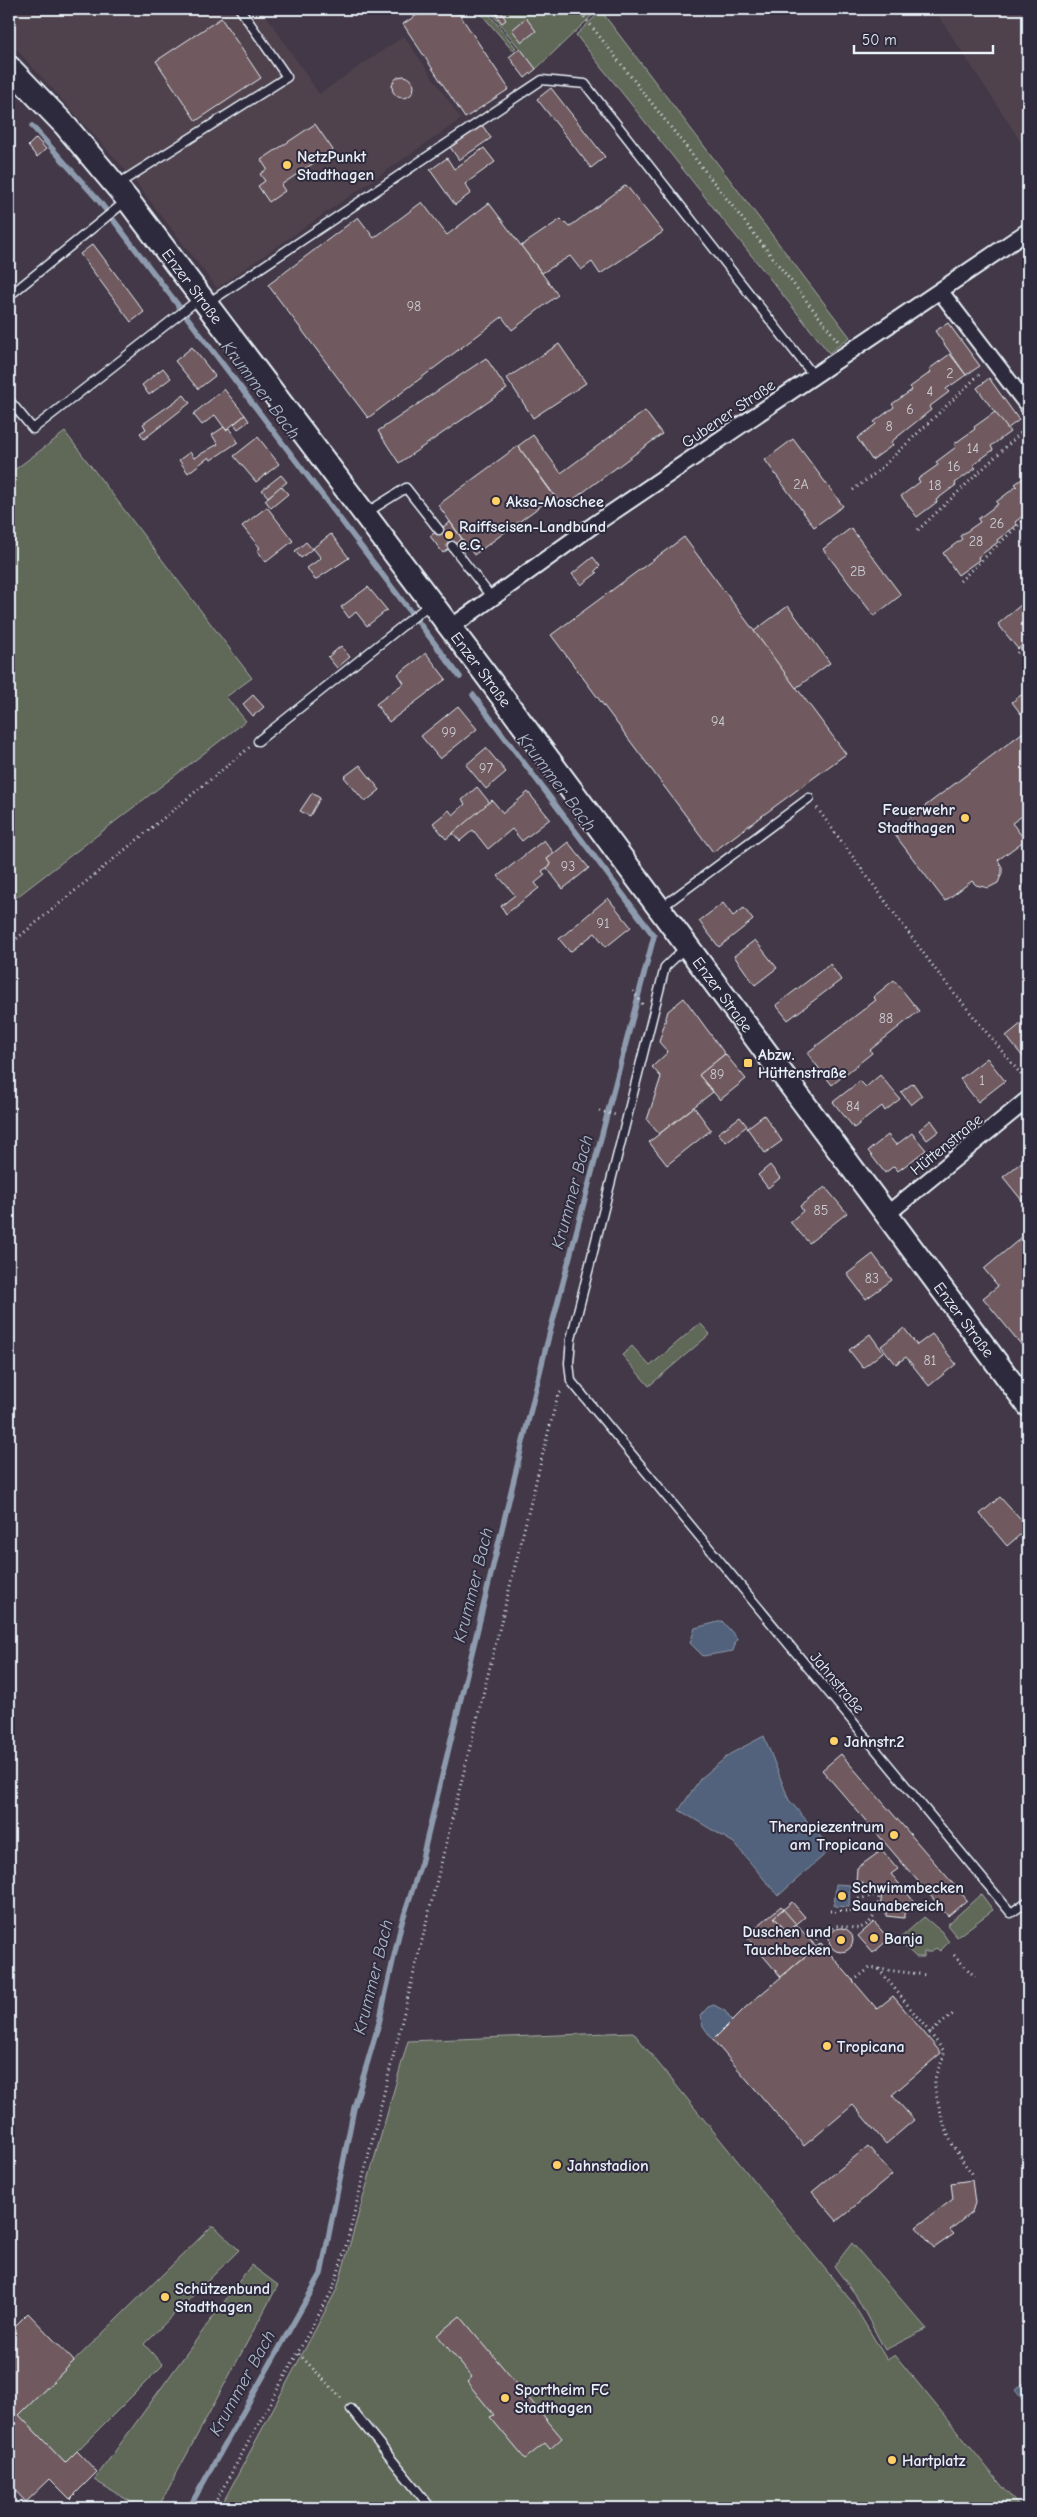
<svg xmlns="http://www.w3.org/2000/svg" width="1037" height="2517" font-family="'Comic Neue',sans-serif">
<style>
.built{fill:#50424e}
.green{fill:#616759;stroke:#a4aca8}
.water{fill:#52627c;stroke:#8e9bae}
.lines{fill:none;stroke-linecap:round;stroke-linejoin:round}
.stream{stroke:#8e9bae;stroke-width:5.5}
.building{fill:#705a5e;stroke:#e8f1f8}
.service-casing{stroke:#e8f1f8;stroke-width:11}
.minor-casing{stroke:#e8f1f8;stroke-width:19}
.secondary-casing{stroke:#e8f1f8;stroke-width:26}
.path{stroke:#e8f1f8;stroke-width:3;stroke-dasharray:1 4;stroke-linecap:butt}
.service{stroke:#2f2a3d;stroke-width:8}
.minor{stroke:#2f2a3d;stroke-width:15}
.secondary{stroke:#2f2a3d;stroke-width:22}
.poi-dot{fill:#ffd166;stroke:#2f2a3d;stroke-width:2}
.labels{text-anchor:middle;stroke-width:4;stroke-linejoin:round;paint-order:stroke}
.number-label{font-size:14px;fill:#cacbd2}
.poi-label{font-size:16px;font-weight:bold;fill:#e8f1f8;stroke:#2f2a3d;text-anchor:start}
.street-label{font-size:16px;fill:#e8f1f8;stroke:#2f2a3d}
.water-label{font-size:18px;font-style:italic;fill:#acb8c6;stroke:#2f2a3d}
</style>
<rect width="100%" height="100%" fill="#423847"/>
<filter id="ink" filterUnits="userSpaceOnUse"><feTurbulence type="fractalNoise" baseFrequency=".02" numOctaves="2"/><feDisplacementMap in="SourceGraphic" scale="10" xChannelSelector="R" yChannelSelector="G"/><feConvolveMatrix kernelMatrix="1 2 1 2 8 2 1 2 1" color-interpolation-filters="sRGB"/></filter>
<g filter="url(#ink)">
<g class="built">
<path d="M 10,9 L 262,9 L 319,94 L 404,36 L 461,119 L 217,288 L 130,175 L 9,41 Z"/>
<path d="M 934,9 L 1028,9 L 1028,153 L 992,97 Z"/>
</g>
<g class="green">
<path d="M 477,9 L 485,9 L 516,48 L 512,50 Z"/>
<path d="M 488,9 L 599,9 L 536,69 Z"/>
<path d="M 601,11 L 850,337 L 829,353 L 576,35 Z"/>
<path d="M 65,432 L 252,678 L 226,697 L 246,721 L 9,903 L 9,474 Z"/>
<path d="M 700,1323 L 710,1334 L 649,1386 L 622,1355 L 632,1346 L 650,1366 Z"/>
<path d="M 981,1894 L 993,1910 L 957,1937 L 947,1925 Z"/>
<path d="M 924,1917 L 942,1932 L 949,1942 L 940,1951 L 936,1948 L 931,1952 L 924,1952 L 924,1957 L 916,1957 L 898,1940 Z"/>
<path d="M 633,2032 L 852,2302 L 887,2360 L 895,2355 L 1020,2508 L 220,2508 L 337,2289 L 408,2041 Z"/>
<path d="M 213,2225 L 239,2250 L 144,2344 L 163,2365 L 65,2463 L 19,2415 Z"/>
<path d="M 852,2243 L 926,2328 L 926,2329 L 885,2350 L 855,2294 L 834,2266 Z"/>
<path d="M 251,2265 L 278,2285 L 158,2508 L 141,2508 L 94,2480 Z"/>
</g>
<g class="water">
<path d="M 722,1621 L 737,1638 L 733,1651 L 703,1656 L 690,1643 L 695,1628 Z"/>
<path d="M 764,1736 L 789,1800 L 831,1849 L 778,1896 L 734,1843 L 679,1810 L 700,1779 L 730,1754 Z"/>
<path d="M 836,1884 L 850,1885 L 849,1907 L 834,1906 Z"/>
<path d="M 714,2005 L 725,2011 L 732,2021 L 713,2040 L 703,2026 L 700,2016 L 708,2007 Z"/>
<path d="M 1028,2380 L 1028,2407 L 1015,2390 Z"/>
</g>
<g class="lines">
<g class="stream">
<path d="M 32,126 L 99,201 L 460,677"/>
<path d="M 189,2508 L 321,2274 L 354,2108 L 379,2023 L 401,1925 L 421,1863 L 545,1351 L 654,936 L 473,695"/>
</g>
</g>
<g class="building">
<path d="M 426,9 L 456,9 L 509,89 L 465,118 L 403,24 Z"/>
<path d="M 501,12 L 506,20 L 502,23 L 496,15 Z"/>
<path d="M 221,18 L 261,78 L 196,121 L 156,61 Z"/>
<path d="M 526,18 L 536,31 L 522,42 L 512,30 Z"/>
<path d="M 520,48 L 536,69 L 525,78 L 509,57 Z"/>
<circle cx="403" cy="87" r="11"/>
<path d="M 551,88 L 605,157 L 591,168 L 537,99 Z"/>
<path d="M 315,124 L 333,150 L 281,185 L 285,191 L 269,202 L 258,186 L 265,181 L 260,174 L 267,169 L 261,160 Z"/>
<path d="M 482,125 L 491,138 L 459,160 L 450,147 Z"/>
<path d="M 36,138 L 46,149 L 37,157 L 28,146 Z"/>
<path d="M 484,148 L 495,162 L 465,184 L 471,193 L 455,205 L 430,170 L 447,158 L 454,169 Z"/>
<path d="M 626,185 L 663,232 L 600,274 L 592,262 L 581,270 L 570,256 L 542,273 L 521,246 L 561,219 L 569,227 Z"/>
<path d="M 422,202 L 447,235 L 489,203 L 558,295 L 512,330 L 502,317 L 368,418 L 268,285 L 358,217 L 374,238 Z"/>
<path d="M 93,244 L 144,312 L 131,322 L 80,254 Z"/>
<path d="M 948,323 L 980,366 L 966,375 L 935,331 Z"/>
<path d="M 559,344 L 586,383 L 533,418 L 507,378 Z"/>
<path d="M 192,347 L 215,376 L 198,389 L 175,361 Z"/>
<path d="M 950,354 L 966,375 L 946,389 L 949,392 L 929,407 L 931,410 L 891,442 L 893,445 L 872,460 L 857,438 L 876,424 L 874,422 L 894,407 L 892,404 L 912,390 L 910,387 L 931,372 L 929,369 Z"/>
<path d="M 486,358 L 507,389 L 399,463 L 378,431 Z"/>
<path d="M 163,368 L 171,378 L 149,395 L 142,385 Z"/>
<path d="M 989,378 L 1019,420 L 1007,429 L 977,388 Z"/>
<path d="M 224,389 L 245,415 L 226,430 L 215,415 L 202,425 L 193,414 Z"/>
<path d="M 184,395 L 190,403 L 144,439 L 140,433 L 146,429 L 143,424 Z"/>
<path d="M 645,411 L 662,434 L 563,507 L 518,446 L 533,435 L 561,473 Z"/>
<path d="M 995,412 L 1010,432 L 991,446 L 993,450 L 973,465 L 976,468 L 955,483 L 956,485 L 936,500 L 937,502 L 917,517 L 901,496 L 920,482 L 918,479 L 938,465 L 936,462 L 956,447 L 954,444 L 975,429 L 974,427 Z"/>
<path d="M 245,415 L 249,421 L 238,429 L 234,424 Z"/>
<path d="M 224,427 L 226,430 L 229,428 L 238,442 L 211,460 L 209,457 L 188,473 L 179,460 L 190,452 L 194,458 L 218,444 L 212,435 Z"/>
<path d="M 258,437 L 279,464 L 256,482 L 234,456 Z"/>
<path d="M 793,439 L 843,506 L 814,527 L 765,460 Z"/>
<path d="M 518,446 L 554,496 L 474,555 L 438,505 Z"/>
<path d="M 281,475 L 287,482 L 268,497 L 262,490 Z"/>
<path d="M 1028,475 L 1028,512 L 1015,522 L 1017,525 L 997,540 L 998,542 L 978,557 L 979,560 L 958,575 L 943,553 L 962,539 L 960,536 L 980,522 L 978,519 L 998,504 L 996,502 L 1017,486 L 1015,484 Z"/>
<path d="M 281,486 L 288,494 L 271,508 L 265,500 Z"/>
<path d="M 267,507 L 293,541 L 266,562 L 257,550 L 260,548 L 242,526 Z"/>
<path d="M 450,522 L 462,539 L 443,553 L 430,536 Z"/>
<path d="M 851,528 L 901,595 L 874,616 L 823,549 Z"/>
<path d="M 331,534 L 349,558 L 315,580 L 307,568 L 321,558 L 313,548 Z"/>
<path d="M 684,537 L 846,754 L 713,852 L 551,635 Z"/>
<path d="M 306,542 L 312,549 L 301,558 L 295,551 Z"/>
<path d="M 593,557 L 600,566 L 595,571 L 597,573 L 581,585 L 572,574 Z"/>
<path d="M 368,587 L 387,610 L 367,626 L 356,612 L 349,618 L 341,607 Z"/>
<path d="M 1028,599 L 1028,640 L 1018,649 L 998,624 Z"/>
<path d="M 788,606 L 830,663 L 796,688 L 754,631 Z"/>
<path d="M 341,646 L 350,657 L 337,668 L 328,657 Z"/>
<path d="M 426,653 L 446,679 L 389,722 L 376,704 L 404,683 L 398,674 Z"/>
<path d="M 1025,692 L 1028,696 L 1028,708 L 1021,714 L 1012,702 Z"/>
<path d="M 253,695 L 264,707 L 253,716 L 243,704 Z"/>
<path d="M 458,706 L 477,729 L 440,759 L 421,736 Z"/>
<path d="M 1026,730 L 1028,734 L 1028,812 L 1012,823 L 1025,840 L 998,860 L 1002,867 L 1002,873 L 998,883 L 988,888 L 976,885 L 972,881 L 945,901 L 892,831 Z"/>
<path d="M 486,748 L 506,772 L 486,789 L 466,765 Z"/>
<path d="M 360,765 L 380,790 L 365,802 L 344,777 Z"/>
<path d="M 477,787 L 490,803 L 446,839 L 433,823 L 449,810 L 453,815 L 465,804 L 462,800 Z"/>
<path d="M 528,792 L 550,819 L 522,841 L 512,829 L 488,849 L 473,830 L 460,841 L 453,833 L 492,800 L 503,813 Z"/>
<path d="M 312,793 L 320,798 L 310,816 L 300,811 Z"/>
<path d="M 544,840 L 554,853 L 547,859 L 551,865 L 542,871 L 545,875 L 535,883 L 539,888 L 506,914 L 501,906 L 515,895 L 498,876 Z"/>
<path d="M 568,842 L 589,868 L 563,889 L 547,868 L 551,865 L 547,859 Z"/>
<path d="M 1028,880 L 1028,898 L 1020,889 Z"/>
<path d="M 608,898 L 631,927 L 606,947 L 595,933 L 570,952 L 559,939 Z"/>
<path d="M 723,903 L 733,916 L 744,908 L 753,920 L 719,947 L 699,921 Z"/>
<path d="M 755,940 L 777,968 L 755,985 L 734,956 Z"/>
<path d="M 830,964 L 841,980 L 788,1020 L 776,1005 Z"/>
<path d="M 894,980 L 919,1011 L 870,1050 L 872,1053 L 832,1085 L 807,1053 L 876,1000 L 873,997 Z"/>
<path d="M 684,998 L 725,1054 L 699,1075 L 713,1092 L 659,1134 L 647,1120 L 661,1077 L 652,1067 L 668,1052 L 659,1042 L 668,1011 Z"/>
<path d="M 1028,1018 L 1028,1061 L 1027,1062 L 1006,1036 Z"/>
<path d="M 725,1054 L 746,1079 L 720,1100 L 699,1075 Z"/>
<path d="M 987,1058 L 1005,1081 L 978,1102 L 960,1079 Z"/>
<path d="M 880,1075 L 900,1099 L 885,1111 L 882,1106 L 854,1128 L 833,1102 L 860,1081 L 866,1087 Z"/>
<path d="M 913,1083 L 922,1096 L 911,1105 L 901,1092 Z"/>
<path d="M 694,1107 L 711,1130 L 667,1165 L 649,1142 Z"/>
<path d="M 764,1115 L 782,1141 L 765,1153 L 747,1128 Z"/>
<path d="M 740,1117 L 747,1126 L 726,1142 L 718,1133 Z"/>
<path d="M 931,1120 L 939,1131 L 927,1140 L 919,1130 Z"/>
<path d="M 912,1133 L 926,1150 L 898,1171 L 894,1166 L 885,1173 L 868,1151 L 888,1135 L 896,1145 Z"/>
<path d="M 1028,1157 L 1028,1200 L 1024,1203 L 1003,1177 Z"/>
<path d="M 770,1165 L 780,1178 L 768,1188 L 758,1175 Z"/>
<path d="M 825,1187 L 847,1213 L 809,1243 L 790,1222 L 803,1211 L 800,1206 Z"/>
<path d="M 1028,1232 L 1028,1353 L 983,1298 L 998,1286 L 984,1269 Z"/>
<path d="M 873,1254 L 892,1280 L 866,1299 L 847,1274 Z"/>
<path d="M 904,1328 L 917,1345 L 932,1334 L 956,1364 L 929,1386 L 906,1357 L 896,1364 L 881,1346 Z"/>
<path d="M 870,1334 L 883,1352 L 863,1368 L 849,1350 Z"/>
<path d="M 1000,1497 L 1028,1528 L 1007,1546 L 980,1514 Z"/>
<path d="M 841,1754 L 967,1900 L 948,1916 L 822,1770 Z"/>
<path d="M 882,1850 L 898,1869 L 891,1874 L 916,1904 L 904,1913 L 904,1918 L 886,1916 L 886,1910 L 880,1909 L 882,1893 L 878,1888 L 863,1888 L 863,1883 L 856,1883 L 857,1868 Z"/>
<path d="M 792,1902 L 805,1917 L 787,1932 L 774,1917 Z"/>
<path d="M 781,1906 L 783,1909 L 774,1917 L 787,1932 L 796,1924 L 816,1947 L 781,1977 L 746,1936 Z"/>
<path d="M 783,1909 L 796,1924 L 787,1932 L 774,1917 Z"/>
<path d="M 874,1922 L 889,1939 L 873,1953 L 858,1936 Z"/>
<circle cx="841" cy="1940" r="12"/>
<path d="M 821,1943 L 877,2009 L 893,1996 L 941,2053 L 892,2095 L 914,2120 L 886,2144 L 853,2105 L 804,2146 L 713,2040 L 746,2007 Z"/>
<path d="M 868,2146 L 892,2175 L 837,2221 L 812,2192 Z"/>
<path d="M 972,2180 L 975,2203 L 972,2212 L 950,2230 L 954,2234 L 934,2248 L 916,2227 L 953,2199 L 951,2183 Z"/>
<path d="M 28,2313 L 74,2361 L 19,2415 L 65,2463 L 77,2451 L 97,2472 L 70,2499 L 50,2479 L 26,2502 L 9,2484 L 9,2332 Z"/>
<path d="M 460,2316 L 562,2438 L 550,2449 L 545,2443 L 525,2459 L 490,2417 L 494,2415 L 467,2382 L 472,2377 L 437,2335 Z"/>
</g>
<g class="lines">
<defs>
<g id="service">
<path d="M 118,184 L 287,77 L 240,9"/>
<path d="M 9,296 L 126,201"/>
<path d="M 208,303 L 542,80 L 585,84 L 814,376"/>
<path d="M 9,400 L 33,429 L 199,299"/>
<path d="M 366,513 L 406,488 L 439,530"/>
<path d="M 452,546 L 492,598"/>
<path d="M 258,741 L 430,604"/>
<path d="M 662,907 L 809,798"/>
<path d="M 686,947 L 665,967 L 571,1339 L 569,1363 L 571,1381 L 1011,1913 L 1028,1901"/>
<path d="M 351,2409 L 431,2508"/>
</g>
<g id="minor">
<path d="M 940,291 L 1028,406"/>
<path d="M 450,628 L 595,524 L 1028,231"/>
<path d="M 886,1215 L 1028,1099"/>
</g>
<g id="secondary">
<path id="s1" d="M 9,67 L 64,124 L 127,199 L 483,671 L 1028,1405"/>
</g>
</defs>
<use href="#service" class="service-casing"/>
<use href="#minor" class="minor-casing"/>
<use href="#secondary" class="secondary-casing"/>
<g class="path">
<path d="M 578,9 L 838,341"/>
<path d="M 853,490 L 877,472 L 982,372"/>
<path d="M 918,530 L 1028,426"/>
<path d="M 960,581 L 1028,516"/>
<path d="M 1017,653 L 1028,643"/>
<path d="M 817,808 L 938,973 L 1028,1083"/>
<path d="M 9,945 L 250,747"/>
<path d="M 633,991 L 643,1005"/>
<path d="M 599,1111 L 616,1115"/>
<path d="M 812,1943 L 836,1926 C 844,1925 849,1928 856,1928 C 873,1928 879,1907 879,1894 L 859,1899 L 851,1911 L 830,1911"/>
<path d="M 954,1955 L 975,1977"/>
<path d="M 879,1969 L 930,2033 L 953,2014"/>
<path d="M 853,1981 L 870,1968 L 927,1975"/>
<path d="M 930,2033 L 944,2051 C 944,2062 936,2069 935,2080 C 934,2093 939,2104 942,2117 C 949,2143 958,2156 975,2177"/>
<path d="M 299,2354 L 344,2401"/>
<path d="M 212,2508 L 333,2289 L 346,2246 L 547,1437 L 558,1395 L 563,1390"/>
</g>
<use href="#service" class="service"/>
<use href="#minor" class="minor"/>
<use href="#secondary" class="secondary"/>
</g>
</g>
<g class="poi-dot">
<circle cx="287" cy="165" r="5"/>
<circle cx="496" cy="501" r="5"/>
<circle cx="449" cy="535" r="5"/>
<circle cx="965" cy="818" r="5"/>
<rect x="743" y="1058" width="10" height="10" rx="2.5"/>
<circle cx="834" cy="1741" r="5"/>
<circle cx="894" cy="1835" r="5"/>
<circle cx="842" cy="1896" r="5"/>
<circle cx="874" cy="1938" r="5"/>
<circle cx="841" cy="1940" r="5"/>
<circle cx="827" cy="2046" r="5"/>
<circle cx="557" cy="2165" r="5"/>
<circle cx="165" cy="2297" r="5"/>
<circle cx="505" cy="2398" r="5"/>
<circle cx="892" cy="2460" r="5"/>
</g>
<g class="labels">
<g class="number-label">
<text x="414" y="311">98</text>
<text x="950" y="378">2</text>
<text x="930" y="396">4</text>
<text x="910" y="414">6</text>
<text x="889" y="431">8</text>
<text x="973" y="453">14</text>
<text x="954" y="471">16</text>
<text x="801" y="489">2A</text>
<text x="935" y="490">18</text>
<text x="997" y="528">26</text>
<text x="976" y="546">28</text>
<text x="858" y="576">2B</text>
<text x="718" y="726">94</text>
<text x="449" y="737">99</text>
<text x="486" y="773">97</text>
<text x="568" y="871">93</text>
<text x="603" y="928">91</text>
<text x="886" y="1023">88</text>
<text x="717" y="1079">89</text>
<text x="982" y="1085">1</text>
<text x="853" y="1111">84</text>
<text x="821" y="1215">85</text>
<text x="872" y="1283">83</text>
<text x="930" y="1365">81</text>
</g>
<g class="poi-label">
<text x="297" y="162">NetzPunkt<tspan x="297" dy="18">Stadthagen</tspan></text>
<text x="506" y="507">Aksa-Moschee</text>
<text x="459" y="532">Raiffseisen-Landbund<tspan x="459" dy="18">e.G.</tspan></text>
<text x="955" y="815" text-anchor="end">Feuerwehr<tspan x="955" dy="18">Stadthagen</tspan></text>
<text x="758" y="1060">Abzw.<tspan x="758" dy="18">Hüttenstraße</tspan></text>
<text x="844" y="1747">Jahnstr.2</text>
<text x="884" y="1832" text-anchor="end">Therapiezentrum<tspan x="884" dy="18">am Tropicana</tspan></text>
<text x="852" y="1893">Schwimmbecken<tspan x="852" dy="18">Saunabereich</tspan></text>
<text x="831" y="1937" text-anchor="end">Duschen und<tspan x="831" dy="18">Tauchbecken</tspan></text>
<text x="884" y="1944">Banja</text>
<text x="837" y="2052">Tropicana</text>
<text x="567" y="2171">Jahnstadion</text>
<text x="175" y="2294">Schützenbund<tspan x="175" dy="18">Stadthagen</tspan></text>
<text x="515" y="2395">Sportheim FC<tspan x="515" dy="18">Stadthagen</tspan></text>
<text x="902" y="2466">Hartplatz</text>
</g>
<g class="street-label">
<text dy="6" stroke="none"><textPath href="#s1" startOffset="286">Enzer Straße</textPath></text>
<text transform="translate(728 413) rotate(-34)" y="6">Gubener Straße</text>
<text dy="6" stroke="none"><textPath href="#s1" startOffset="766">Enzer Straße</textPath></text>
<text dy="6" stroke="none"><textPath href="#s1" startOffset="1171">Enzer Straße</textPath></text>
<text transform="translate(946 1144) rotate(-39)" y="6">Hüttenstraße</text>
<text dy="6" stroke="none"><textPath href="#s1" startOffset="1576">Enzer Straße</textPath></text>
<text transform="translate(838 1682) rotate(50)" y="6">Jahnstraße</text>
</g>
<g class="water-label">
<text transform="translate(261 390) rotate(53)" y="6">Krummer Bach</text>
<text transform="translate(557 782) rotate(53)" y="6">Krummer Bach</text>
<text transform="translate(572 1192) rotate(-75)" y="6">Krummer Bach</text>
<text transform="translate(473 1585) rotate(-76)" y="6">Krummer Bach</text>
<text transform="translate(373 1977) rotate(-76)" y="6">Krummer Bach</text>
<text transform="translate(242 2383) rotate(-61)" y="6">Krummer Bach</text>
</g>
</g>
<rect width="1037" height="2517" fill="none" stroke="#2f2a3d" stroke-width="30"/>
<rect x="15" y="15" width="1007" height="2487" fill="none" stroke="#e8f1f8" stroke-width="2" filter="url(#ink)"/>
<path d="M854 45v8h139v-8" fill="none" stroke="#e8f1f8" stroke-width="2.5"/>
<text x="862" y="45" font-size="15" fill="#e8f1f8" stroke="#2f2a3d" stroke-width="4" paint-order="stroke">50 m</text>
</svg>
